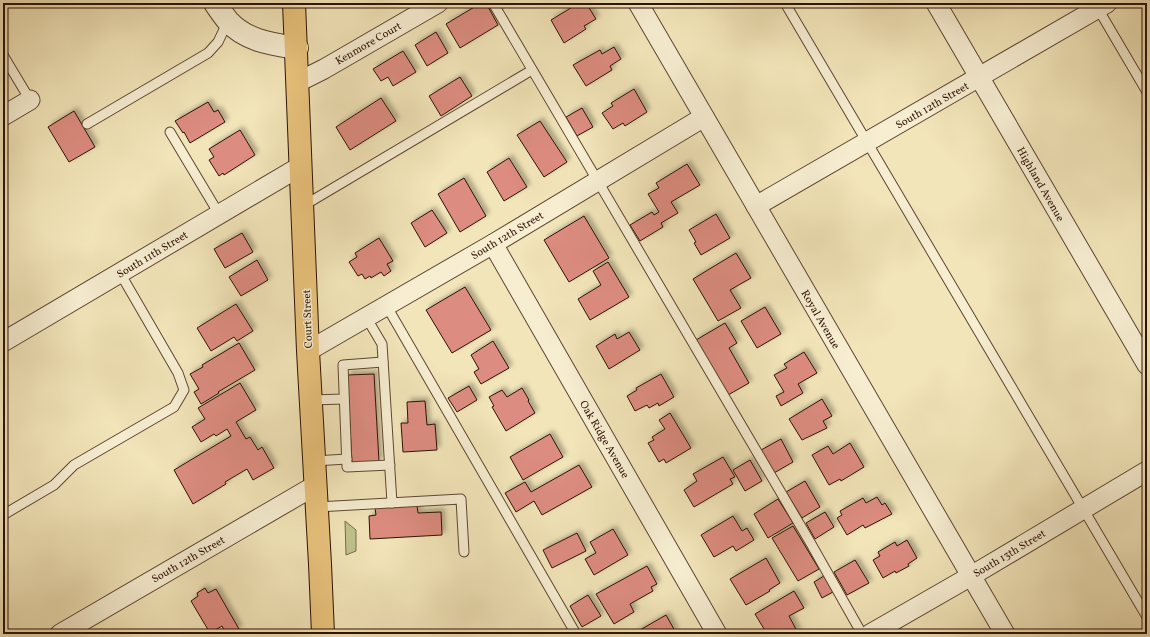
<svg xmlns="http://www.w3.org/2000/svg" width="1150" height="637" font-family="Vollkorn,serif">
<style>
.grass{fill:#c0c38b;stroke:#766a48}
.building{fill:#dc8c80;stroke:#2d1104;filter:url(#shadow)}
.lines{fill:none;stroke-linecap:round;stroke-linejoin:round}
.service-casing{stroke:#5e4631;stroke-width:11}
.minor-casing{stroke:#5e4631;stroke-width:21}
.tertiary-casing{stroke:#5e4631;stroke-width:24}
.primary-casing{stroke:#2d1104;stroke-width:24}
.service{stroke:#f7eed2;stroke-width:9}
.minor{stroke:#f7eed2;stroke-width:19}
.tertiary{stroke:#f7eed2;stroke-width:22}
.primary{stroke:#e9c27c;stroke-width:22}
.labels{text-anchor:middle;stroke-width:3;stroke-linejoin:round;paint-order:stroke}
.street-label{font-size:11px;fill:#2d1104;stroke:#f7eed2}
</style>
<defs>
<filter id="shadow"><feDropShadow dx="3.5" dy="-3.5" stdDeviation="2" flood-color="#0004"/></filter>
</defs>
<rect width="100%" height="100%" fill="#f2e5b9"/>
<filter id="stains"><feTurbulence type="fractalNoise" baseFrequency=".005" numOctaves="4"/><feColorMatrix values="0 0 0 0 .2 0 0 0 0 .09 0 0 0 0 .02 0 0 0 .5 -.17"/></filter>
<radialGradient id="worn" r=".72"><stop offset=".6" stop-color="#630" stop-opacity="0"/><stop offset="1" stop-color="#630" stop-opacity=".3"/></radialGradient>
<path class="grass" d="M 345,521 L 356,530 L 356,551 L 346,555 Z"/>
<g class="building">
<path d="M 481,3 L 486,3 L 498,25 L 460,48 L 446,24 Z"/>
<path d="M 579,3 L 586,3 L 596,19 L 584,26 L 586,29 L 564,43 L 551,20 Z"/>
<path d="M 436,32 L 448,53 L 427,66 L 415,45 Z"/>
<path d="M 614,47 L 621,59 L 610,66 L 612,70 L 586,86 L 573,65 L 600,50 L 602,54 Z"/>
<path d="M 403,51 L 416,72 L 393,86 L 388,77 L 381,81 L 373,69 Z"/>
<path d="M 460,77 L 472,96 L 441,116 L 429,96 Z"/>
<path d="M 634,89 L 647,112 L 625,126 L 623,123 L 613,129 L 602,113 L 613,106 L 611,103 Z"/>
<path d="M 381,98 L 396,121 L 350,150 L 336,127 Z"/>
<path d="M 208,102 L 214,112 L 218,110 L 225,122 L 190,143 L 184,132 L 183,133 L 175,121 Z"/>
<path d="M 582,108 L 593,127 L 577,136 L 566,117 Z"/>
<path d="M 74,111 L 95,147 L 69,162 L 48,127 Z"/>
<path d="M 540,121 L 567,162 L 544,177 L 517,135 Z"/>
<path d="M 240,130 L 255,155 L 224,175 L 223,173 L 219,176 L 209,160 L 214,157 L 209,149 Z"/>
<path d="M 509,158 L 527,187 L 504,201 L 487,172 Z"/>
<path d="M 687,164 L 700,185 L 671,202 L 678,213 L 661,223 L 663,227 L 640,241 L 630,225 L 652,212 L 654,215 L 659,212 L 648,194 L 659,188 L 656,183 Z"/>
<path d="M 464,178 L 486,216 L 460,232 L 438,194 Z"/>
<path d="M 432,210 L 447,233 L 425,247 L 411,223 Z"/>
<path d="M 716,214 L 730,238 L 701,255 L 694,243 L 696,242 L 689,230 Z"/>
<path d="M 584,216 L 609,258 L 569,282 L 544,240 Z"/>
<path d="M 242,233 L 253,252 L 225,268 L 214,249 Z"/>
<path d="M 379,238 L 393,261 L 387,264 L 391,271 L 384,276 L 381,272 L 371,278 L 370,276 L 365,279 L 362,274 L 358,276 L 349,262 L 357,257 L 355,253 Z"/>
<path d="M 736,253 L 751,278 L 730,290 L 741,308 L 718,321 L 693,279 Z"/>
<path d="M 257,260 L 268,280 L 241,296 L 229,277 Z"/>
<path d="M 608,262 L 629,297 L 590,320 L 578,299 L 601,285 L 593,271 Z"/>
<path d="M 465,287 L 491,330 L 452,353 L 426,310 Z"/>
<path d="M 236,304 L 253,331 L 237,341 L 234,337 L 211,351 L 197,328 Z"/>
<path d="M 765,307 L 781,334 L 757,348 L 741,321 Z"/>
<path d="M 725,323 L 737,343 L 729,348 L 749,383 L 728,395 L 696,340 Z"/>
<path d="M 629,332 L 640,350 L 609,369 L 596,346 L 615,334 L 617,339 Z"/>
<path d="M 493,341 L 509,368 L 481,384 L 474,372 L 479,369 L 471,355 Z"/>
<path d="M 239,343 L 255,370 L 218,392 L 219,393 L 201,404 L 194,392 L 199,389 L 190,374 L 203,367 L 202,365 Z"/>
<path d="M 804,352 L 817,373 L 798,384 L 803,393 L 781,406 L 776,396 L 784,392 L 774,375 L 787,368 L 784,364 Z"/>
<path d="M 374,374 L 379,462 L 352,463 L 347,375 Z"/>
<path d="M 661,374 L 674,397 L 659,406 L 658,403 L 649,408 L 647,405 L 635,411 L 627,396 L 637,390 L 636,388 Z"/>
<path d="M 240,383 L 256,410 L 236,422 L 246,439 L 250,437 L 258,450 L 262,447 L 274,468 L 253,480 L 247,469 L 225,482 L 226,484 L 193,504 L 174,470 L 231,436 L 227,429 L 216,436 L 214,434 L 201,442 L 192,427 L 205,419 L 198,408 Z"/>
<path d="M 469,386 L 477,400 L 457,412 L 448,398 Z"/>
<path d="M 522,388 L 529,400 L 528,401 L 535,413 L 506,431 L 492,407 L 494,406 L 489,397 L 502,390 L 507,397 Z"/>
<path d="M 822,399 L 832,416 L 823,421 L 827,428 L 802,440 L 789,419 Z"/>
<path d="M 425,401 L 427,425 L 435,424 L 437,450 L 403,452 L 401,423 L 408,423 L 407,402 Z"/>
<path d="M 670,413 L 691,448 L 666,463 L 664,459 L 659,462 L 648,443 L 654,440 L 652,437 L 665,429 L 659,420 Z"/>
<path d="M 550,434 L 563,457 L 523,480 L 510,457 Z"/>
<path d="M 781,439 L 793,462 L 774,473 L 761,450 Z"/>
<path d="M 850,443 L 864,467 L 841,481 L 840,479 L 829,485 L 812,455 L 828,446 L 833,454 Z"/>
<path d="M 723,457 L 735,477 L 730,479 L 733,484 L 694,507 L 684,490 L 697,481 L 693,474 Z"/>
<path d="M 750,460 L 762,481 L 745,491 L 733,470 Z"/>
<path d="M 579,465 L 592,487 L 542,515 L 534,501 L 516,512 L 505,493 L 525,482 L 531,492 Z"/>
<path d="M 805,481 L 820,507 L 802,518 L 786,492 Z"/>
<path d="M 877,497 L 882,505 L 885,503 L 892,514 L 865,528 L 863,525 L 847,535 L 837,518 L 842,515 L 840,511 L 863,498 L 866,503 Z"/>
<path d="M 778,499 L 793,523 L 768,538 L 754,514 Z"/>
<path d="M 417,506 L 418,513 L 441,512 L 442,535 L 370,539 L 369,516 L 376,515 L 375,508 Z"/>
<path d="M 825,512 L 834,527 L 815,539 L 806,523 Z"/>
<path d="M 733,516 L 742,531 L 747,528 L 754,540 L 736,551 L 733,546 L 714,557 L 701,535 Z"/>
<path d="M 793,526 L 819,569 L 798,581 L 772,538 Z"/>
<path d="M 613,529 L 628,555 L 594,575 L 585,559 L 596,553 L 590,542 Z"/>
<path d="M 577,533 L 586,551 L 552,568 L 543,550 Z"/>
<path d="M 907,540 L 917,558 L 908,564 L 909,566 L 896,573 L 895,571 L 883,578 L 873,560 L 880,556 L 878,552 L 895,542 L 897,546 Z"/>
<path d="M 766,558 L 780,583 L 769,590 L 770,591 L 746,605 L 730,579 Z"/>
<path d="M 855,560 L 869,583 L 847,595 L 834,572 Z"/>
<path d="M 647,566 L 657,584 L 651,587 L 653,591 L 630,604 L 634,612 L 614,624 L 596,594 Z"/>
<path d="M 824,576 L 833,592 L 822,598 L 814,582 Z"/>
<path d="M 205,588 L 208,593 L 216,589 L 239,629 L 231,634 L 226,634 L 222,626 L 210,633 L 191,601 L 198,596 L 197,593 Z"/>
<path d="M 794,591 L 804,608 L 789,616 L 798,633 L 767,634 L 755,614 Z"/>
<path d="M 588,595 L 601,616 L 582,627 L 570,606 Z"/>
<path d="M 666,615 L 675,631 L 670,634 L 633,634 Z"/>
</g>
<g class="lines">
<defs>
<g id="service">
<path d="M 493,3 L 810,542 L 862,634"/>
<path d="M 785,3 L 1147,617"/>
<path d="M 1097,7 L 1147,92"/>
<path d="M 3,55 L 30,100"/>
<path d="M 87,124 L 208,53 L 218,42 L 228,21"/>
<path d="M 170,132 L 219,214"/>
<path d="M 303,206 L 532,70"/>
<path d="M 386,305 L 576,634"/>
<path d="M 366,317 L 382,344 L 392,503"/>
<path d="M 383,362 L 343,365 L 347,467 L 390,465"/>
<path d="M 311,400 L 344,399"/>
<path d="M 314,461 L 347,459"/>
<path d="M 317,507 L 461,499 L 464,552"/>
<path d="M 3,515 L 54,485 L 74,465 L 174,407 L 184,390 L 178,373 L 120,273"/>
</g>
<g id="minor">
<path d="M 638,3 L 1005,634"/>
<path d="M 936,3 L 1147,365"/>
<path d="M 298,82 L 324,69 L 438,3"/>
<path d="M 3,116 L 30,100"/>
<path d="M 756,206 L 1107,3"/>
<path d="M 493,244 L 717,634"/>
<path d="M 3,342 L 301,166"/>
<path d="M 308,351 L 493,244 L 704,117"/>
<path d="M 60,634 L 316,485"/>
<path d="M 870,634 L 971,576 L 1147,471"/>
</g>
<path id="tertiary" d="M 215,3 C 219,9 223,15 228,21 C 246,41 272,44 297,48"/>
<path id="primary" d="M 294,3 L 308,351 L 320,564 L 323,634"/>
</defs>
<use href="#service" class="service-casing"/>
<use href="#minor" class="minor-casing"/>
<use href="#tertiary" class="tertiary-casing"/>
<use href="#primary" class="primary-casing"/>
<use href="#service" class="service"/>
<use href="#minor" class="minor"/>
<use href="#tertiary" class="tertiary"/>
<use href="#primary" class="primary"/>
</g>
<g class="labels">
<g class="street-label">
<text transform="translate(368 43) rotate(-30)" y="4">Kenmore Court</text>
<text transform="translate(932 105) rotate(-30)" y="4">South 12th Street</text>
<text transform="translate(1041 184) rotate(60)" y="4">Highland Avenue</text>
<text transform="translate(507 235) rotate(-31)" y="4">South 12th Street</text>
<text transform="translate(152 254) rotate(-31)" y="4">South 11th Street</text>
<text transform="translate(307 319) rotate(-92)" y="4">Court Street</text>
<text transform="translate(821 319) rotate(60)" y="4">Royal Avenue</text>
<text transform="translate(605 439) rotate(60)" y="4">Oak Ridge Avenue</text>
<text transform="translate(1009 553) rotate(-31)" y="4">South 13th Street</text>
<text transform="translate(188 559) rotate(-30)" y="4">South 12th Street</text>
</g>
</g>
<rect width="1150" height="637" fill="none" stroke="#f2e5b9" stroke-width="16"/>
<rect x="4" y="4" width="1142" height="629" fill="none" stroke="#2d1104" stroke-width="2"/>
<rect x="8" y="8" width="1134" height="621" fill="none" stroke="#2d1104"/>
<rect width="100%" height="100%" filter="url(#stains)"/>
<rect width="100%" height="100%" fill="url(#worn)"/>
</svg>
